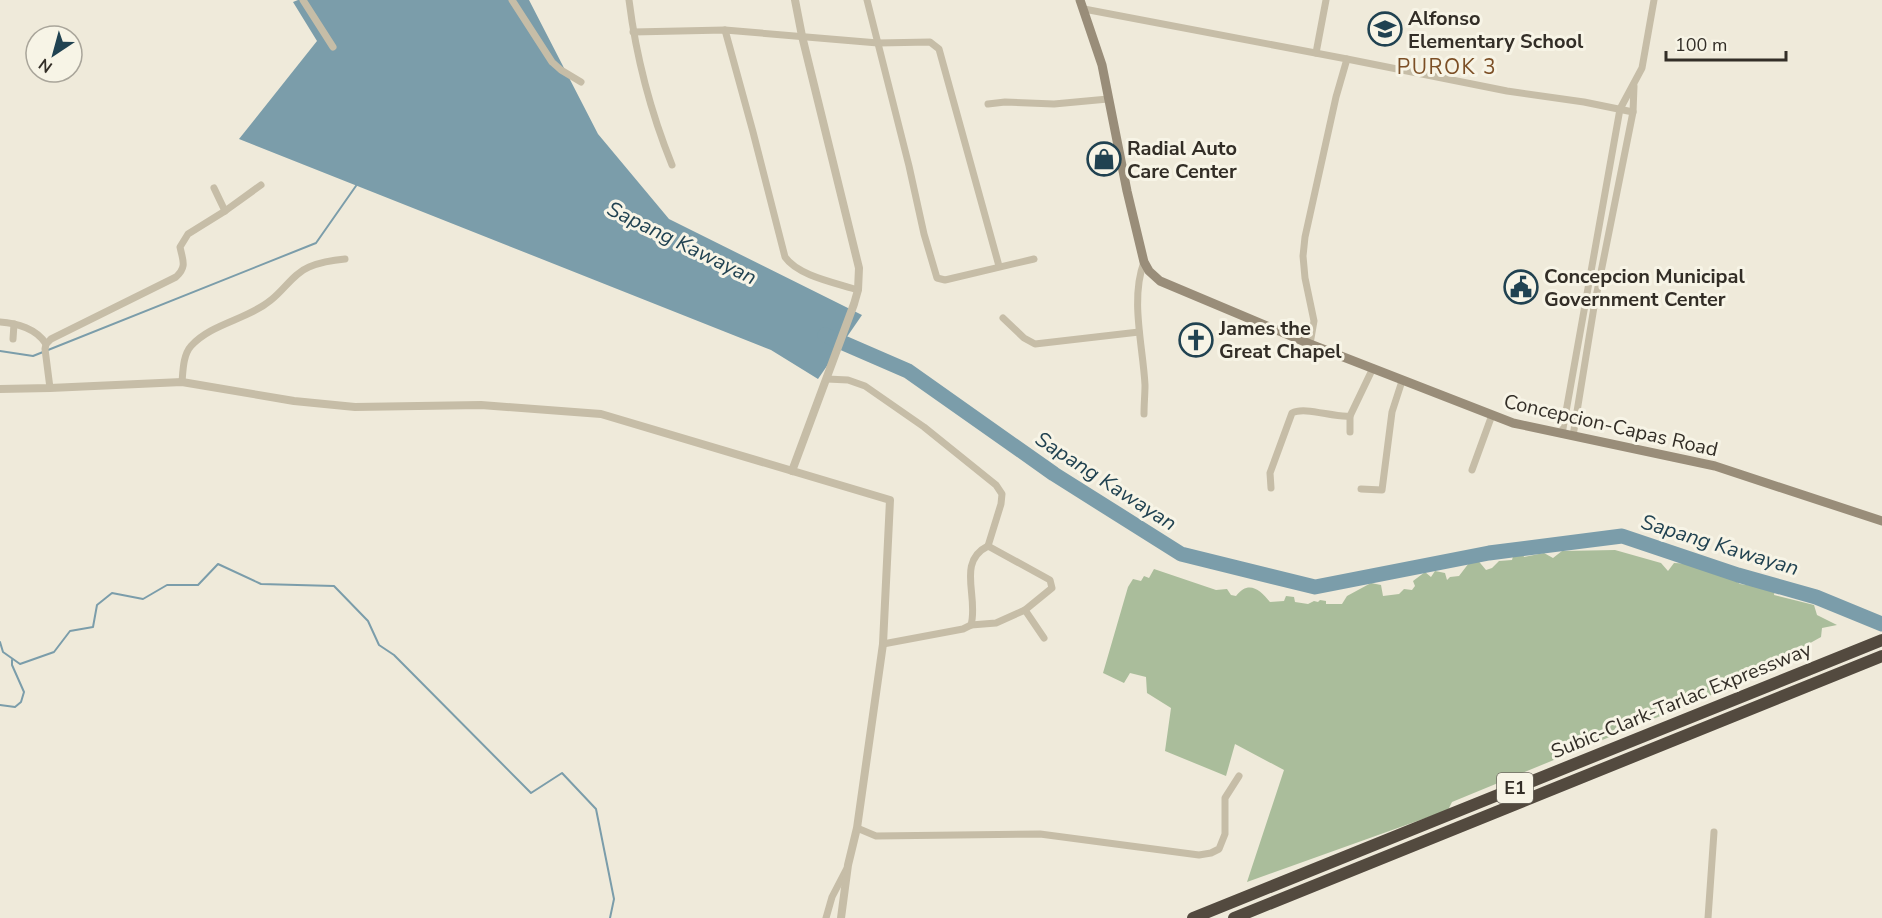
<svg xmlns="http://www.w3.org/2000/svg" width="1882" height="918" font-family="'Nunito Sans',sans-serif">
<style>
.green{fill:#aabd9b}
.water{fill:#7b9daa}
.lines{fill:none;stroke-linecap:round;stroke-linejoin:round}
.stream{stroke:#7b9daa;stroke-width:2}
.river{stroke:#7b9daa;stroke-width:15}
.minor{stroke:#c6bda7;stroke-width:7}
.tertiary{stroke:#c6bda7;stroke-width:8}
.secondary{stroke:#998d79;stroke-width:9}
.motorway{stroke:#534a3f;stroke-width:12}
.labels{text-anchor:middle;stroke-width:6;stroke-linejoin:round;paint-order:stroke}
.shield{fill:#f7f4e6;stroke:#6e6960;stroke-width:1.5}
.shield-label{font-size:18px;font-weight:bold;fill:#332e27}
.poi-label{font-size:20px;font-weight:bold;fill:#332e27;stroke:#f7f4e6;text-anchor:start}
.street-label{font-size:20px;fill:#332e27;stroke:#f7f4e6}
.neighbourhood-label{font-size:21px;letter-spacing:1.5px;fill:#7c4f26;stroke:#f7f4e6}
.water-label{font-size:21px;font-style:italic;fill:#204251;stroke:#f7f4e6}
</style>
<rect width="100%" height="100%" fill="#efeada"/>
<path class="green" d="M 1615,550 L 1661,563 L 1668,571 L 1674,563 L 1693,564 L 1704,569 L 1706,567 L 1711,568 L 1711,572 L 1716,575 L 1724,573 L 1740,584 L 1775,589 L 1774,595 L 1814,605 L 1817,615 L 1837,625 L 1822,628 L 1821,637 L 1767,667 L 1752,678 L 1721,691 L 1452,802 L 1448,810 L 1247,882 L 1284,770 L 1235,744 L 1226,776 L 1165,751 L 1171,708 L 1147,693 L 1146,677 L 1130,673 L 1124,683 L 1103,673 L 1128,587 L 1133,579 L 1141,581 L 1144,576 L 1149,578 L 1154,569 L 1216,590 L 1227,589 L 1231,595 L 1236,596 C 1248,580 1260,589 1270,602 L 1284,601 L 1286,596 L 1294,597 L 1295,602 L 1308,604 L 1314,601 L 1318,602 L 1320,600 L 1326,601 L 1326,604 L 1342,604 L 1347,596 L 1371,583 L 1381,585 L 1383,596 L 1399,594 L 1404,589 L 1412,590 L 1415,586 L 1413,581 L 1425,572 L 1431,577 L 1435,571 L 1445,573 L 1447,580 L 1450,577 L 1459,576 L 1472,559 L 1476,558 L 1486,570 L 1492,568 L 1499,561 L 1512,560 L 1514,553 L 1522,551 L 1524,557 L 1544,553 L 1553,558 L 1562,551 Z"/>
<path class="water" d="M 298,0 L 529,0 L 598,134 L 669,219 L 862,315 L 818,379 L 771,350 L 239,139 L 317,41 L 293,2 Z"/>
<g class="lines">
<g class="stream">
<path d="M 0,351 L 33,356 L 316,243 L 358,183"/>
<path d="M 0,642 L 3,652 L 20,664 L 54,652 L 70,631 L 93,627 L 97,605 L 112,593 L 143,599 L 167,585 L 198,585 L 218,564 L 261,584 L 334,586 L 368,621 L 379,645 L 394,655 L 531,793 L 562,773 L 596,809 L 614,899 L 610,918"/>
<path d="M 0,705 L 15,707 L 21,702 L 24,692 L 12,665 L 12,660"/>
</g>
<path class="river" d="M 825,335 L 908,371 L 1054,474 L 1181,554 L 1315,587 L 1489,553 L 1622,536 L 1738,575 L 1816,597 L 1882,624"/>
<g class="minor">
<path d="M 303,0 L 333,47"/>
<path d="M 512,0 L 552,62 L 561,70 L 581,82"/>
<path d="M 629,0 C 636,56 651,113 672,165"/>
<path d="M 867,0 L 909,166 L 924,234 L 937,278 L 945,280 L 1034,259"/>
<path d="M 1084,9 L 1347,59 L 1507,91 L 1584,102 L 1633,112"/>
<path d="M 725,30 L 753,132 L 785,257 C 798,276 837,283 858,290"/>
<path d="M 633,32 L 725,30 L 878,43 L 930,42 L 939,49 L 999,266"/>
<path d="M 1316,53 L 1326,0"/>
<path d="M 988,104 L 1005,102 L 1054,104 L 1108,99"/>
<path d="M 214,188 L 225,211"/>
<path d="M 1144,262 C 1130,299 1143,346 1145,385 C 1145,394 1144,404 1144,414"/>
<path d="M 1003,318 L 1024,338 L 1035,344 L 1139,332"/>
<path d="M 0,322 C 17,323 37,329 46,344"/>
<path d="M 13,339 L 14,324"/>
<path d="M 1310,344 L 1314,321 L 1305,278 L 1303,256 L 1305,237 L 1336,97 L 1347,59"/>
<path d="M 827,379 L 848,380 L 865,386 L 924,427 L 996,485 L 1002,494 L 1001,504 L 988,546"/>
<path d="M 182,382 C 183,371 183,355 191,346 C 212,323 247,320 271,300 C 284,290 294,273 309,267 C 321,262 333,260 345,259"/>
<path d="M 50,388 L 45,349 L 46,344 L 51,339 L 176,277 C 187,267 183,261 180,247 L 188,234 L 225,211 L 261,185"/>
<path d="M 1350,432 L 1350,416"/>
<path d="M 1562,434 L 1620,109 L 1642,68 L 1654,0"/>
<path d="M 1573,436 L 1594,307 L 1633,112 L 1634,86"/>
<path d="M 1472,470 L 1492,415"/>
<path d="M 1271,488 L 1270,473 L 1292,413 C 1305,406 1334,418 1350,416 L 1373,368"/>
<path d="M 1361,489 L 1382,490 L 1392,412 L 1402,381"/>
<path d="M 971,625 L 996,623 L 1025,610"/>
<path d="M 883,644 L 963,629 L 971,625 C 979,597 956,562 988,546 L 1050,580 L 1052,588 L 1025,610 L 1044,638"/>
<path d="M 857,828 L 876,836 L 1040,834 L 1199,855 L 1211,853 L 1219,849 L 1225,834 L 1225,798 L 1239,776"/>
<path d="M 826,918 L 832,897 L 846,870"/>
<path d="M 1708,918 L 1714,832"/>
</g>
<g class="tertiary">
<path d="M 0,389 L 50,388 L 182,382 L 294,401 L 355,407 L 481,405 L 601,414 L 890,500 L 883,644 L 857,828 L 848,865 L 841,918"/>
<path d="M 792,471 L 854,304 L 858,290 L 859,268 L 802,36 L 795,0"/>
</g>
<path class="secondary" d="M 1080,0 L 1102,65 L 1127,191 L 1144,262 L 1149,271 L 1160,281 L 1310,344 L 1513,423 L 1715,466 L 1882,521"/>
<g class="motorway">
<path d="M 1193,918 L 1882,640"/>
<path d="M 1234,918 L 1882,656"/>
</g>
</g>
<defs>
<symbol id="school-ring" viewBox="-11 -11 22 22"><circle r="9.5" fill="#f7f4e6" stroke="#204251" stroke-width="1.5"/><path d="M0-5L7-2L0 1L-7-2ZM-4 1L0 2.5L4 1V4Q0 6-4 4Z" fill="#204251"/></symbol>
<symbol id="shop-ring" viewBox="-11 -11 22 22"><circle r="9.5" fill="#f7f4e6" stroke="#204251" stroke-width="1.5"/><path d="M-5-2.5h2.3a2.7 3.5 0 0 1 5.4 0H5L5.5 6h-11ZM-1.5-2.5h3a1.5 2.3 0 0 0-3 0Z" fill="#204251"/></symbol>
<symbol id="civic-ring" viewBox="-11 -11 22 22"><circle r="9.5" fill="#f7f4e6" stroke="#204251" stroke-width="1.5"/><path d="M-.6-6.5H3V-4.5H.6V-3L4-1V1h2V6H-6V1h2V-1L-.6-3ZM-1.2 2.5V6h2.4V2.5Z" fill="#204251"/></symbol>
<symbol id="church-ring" viewBox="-11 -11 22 22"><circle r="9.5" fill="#f7f4e6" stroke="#204251" stroke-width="1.5"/><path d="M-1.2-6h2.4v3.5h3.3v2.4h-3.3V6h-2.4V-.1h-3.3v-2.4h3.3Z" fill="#204251"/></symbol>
</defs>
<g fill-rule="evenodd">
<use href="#school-ring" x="1366" y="10" width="38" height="38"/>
<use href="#shop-ring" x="1085" y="140" width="38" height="38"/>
<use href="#civic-ring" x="1502" y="268" width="38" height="38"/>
<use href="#church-ring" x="1177" y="321" width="38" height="38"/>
</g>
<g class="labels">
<rect class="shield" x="1497" y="773" width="36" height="30" rx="4.5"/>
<g class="shield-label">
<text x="1515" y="794">E1</text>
</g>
<g class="poi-label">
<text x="1408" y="25">Alfonso<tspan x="1408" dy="23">Elementary School</tspan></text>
<text x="1127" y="155">Radial Auto<tspan x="1127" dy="23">Care Center</tspan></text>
<text x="1544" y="283">Concepcion Municipal<tspan x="1544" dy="23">Government Center</tspan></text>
<text x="1219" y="335">James the<tspan x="1219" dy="23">Great Chapel</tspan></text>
</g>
<g class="street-label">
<text transform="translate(1611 425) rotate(13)" y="7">Concepcion-Capas Road</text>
<text transform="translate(1681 700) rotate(-22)" y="7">Subic-Clark-Tarlac Expressway</text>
</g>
<g class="neighbourhood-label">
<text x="1447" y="74">PUROK 3</text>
</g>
<g class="water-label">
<text transform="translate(682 243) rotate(26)" y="7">Sapang Kawayan</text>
<text transform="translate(1106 481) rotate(33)" y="7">Sapang Kawayan</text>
<text transform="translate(1720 545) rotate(17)" y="7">Sapang Kawayan</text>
</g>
</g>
<g transform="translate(54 54) rotate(216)"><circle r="28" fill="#f7f4e6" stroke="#a9a59a" stroke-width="1.5"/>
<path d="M0-4.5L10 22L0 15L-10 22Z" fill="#204251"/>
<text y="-9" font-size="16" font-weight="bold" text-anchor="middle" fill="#332e27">N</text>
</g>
<path d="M1666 51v9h120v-9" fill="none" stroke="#332e27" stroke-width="3"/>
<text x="1675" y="51" font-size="18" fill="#332e27" stroke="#f7f4e6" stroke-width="4.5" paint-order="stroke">100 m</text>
</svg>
